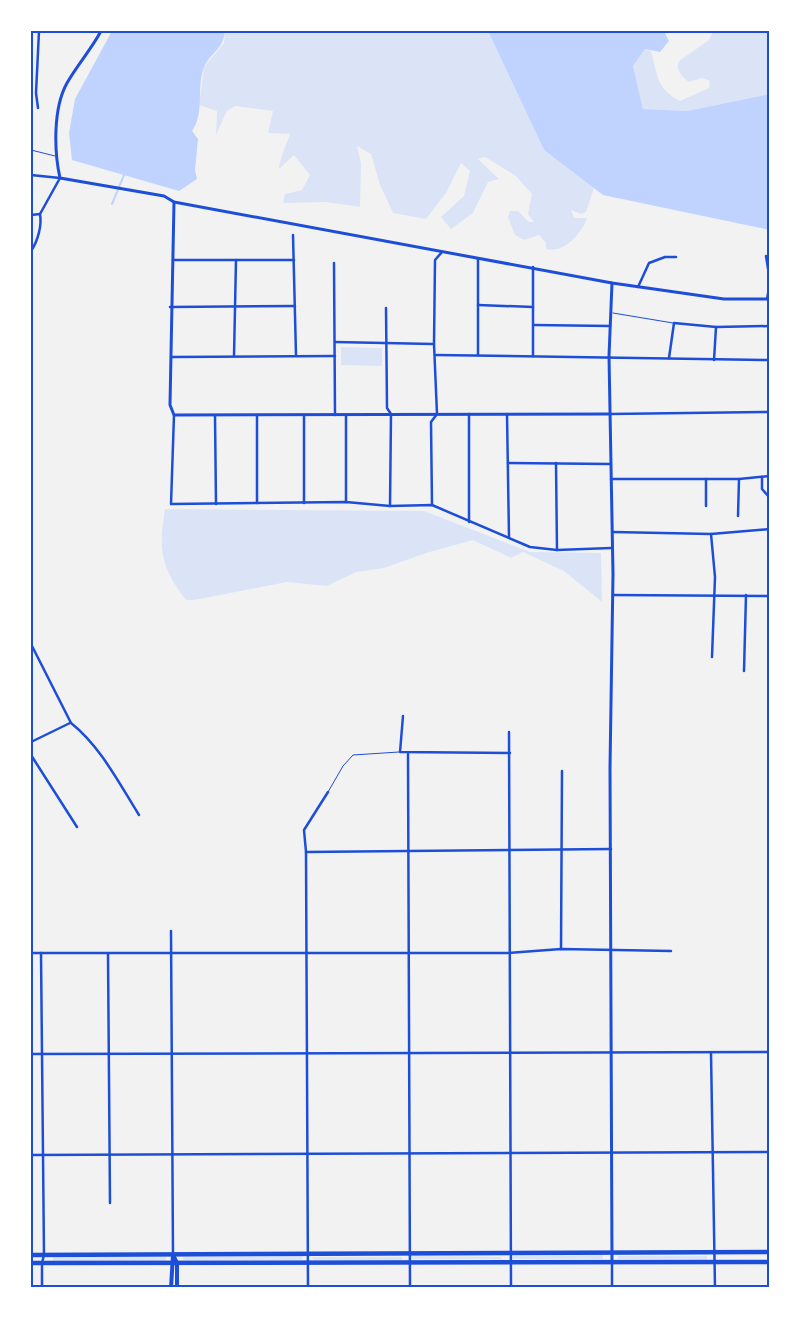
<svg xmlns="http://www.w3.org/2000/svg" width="801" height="1319" font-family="Cabin,sans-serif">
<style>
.green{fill:#dbe4f7}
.water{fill:#bfd3fe}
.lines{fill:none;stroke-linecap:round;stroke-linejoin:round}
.stream{stroke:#bfd3fe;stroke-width:2}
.service{stroke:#1d4ed8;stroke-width:1}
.minor{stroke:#1d4ed8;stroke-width:2.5}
.tertiary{stroke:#1d4ed8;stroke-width:3}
.secondary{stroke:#1d4ed8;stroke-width:4}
.primary{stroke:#1d4ed8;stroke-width:4.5}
.neatline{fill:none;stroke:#1d4ed8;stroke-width:2}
</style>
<rect width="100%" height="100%" fill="#f2f2f2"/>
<g class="green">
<path d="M 225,31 L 488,31 L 544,150 L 594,188 L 586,212 L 581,214 L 571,210 L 574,218 L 587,218 C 582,233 564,254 546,249 L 546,243 L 539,235 L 524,240 L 515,235 L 508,217 L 510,211 L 518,211 L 529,222 L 534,222 L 528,214 L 532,194 L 516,176 L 485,157 L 478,159 L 499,179 L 488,182 L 473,213 L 451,229 L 441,217 L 464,196 L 470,171 L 461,163 L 446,193 L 426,219 L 393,213 L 380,185 L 371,154 L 357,146 L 361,163 L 360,207 L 326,202 L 283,203 L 285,194 L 302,190 L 310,175 L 294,155 L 279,169 C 280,157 286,146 290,134 L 268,133 L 273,111 L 235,106 L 227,111 L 216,135 L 217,111 L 199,105 L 204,67 L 224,43 Z"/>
<path d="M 713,31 L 769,31 L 770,94 L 687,111 L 643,109 L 633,66 L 645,49 L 651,51 C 658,76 656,88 680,101 L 709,88 L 710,81 L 702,78 L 689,82 C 682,77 675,70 679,61 L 709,40 Z"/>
<path d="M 341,347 L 382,348 L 382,366 L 341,365 Z"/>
<path d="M 165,509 L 424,511 L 530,552 L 601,553 L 602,602 L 564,571 L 523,552 L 511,558 L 473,540 L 426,553 L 384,568 L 356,572 L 327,586 L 287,582 L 194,600 L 186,600 C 161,567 158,550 165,509 Z"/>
<path d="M 603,1255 L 603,1259 L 513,1259 L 513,1256 Z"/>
<path d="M 303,1256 L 302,1260 L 183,1260 L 183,1257 Z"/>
<path d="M 412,1256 L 501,1257 L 501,1259 L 412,1259 Z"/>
<path d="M 618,1256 L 707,1256 L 707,1260 L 618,1259 Z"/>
<rect x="53" y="1257" width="113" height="4"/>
<path d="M 312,1257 L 402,1257 L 402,1260 L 313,1260 Z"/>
</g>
<g class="water">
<path d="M 112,31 L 225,31 C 223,50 211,52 204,67 C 196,88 205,113 192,131 L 198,139 L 195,170 L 197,179 L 179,191 L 72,160 L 69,133 L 75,99 Z"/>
<path d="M 488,31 L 664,31 L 669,41 L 660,52 L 645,49 L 633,66 L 643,109 L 687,111 L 770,94 L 770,230 L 603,195 L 544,150 Z"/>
</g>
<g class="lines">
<path class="stream" d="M 112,204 L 124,175"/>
<g class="service">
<path d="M 31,150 L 55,156"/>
<path d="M 613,313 L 673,323"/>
<path d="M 328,792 L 343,766 L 353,755 L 399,752"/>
</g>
<g class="minor">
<path d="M 38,108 L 36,93 L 39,31"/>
<path d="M 31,175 L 60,178 L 40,214 C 42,225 38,241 31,251"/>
<path d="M 31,215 L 40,214"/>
<path d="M 293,235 L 296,355"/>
<path d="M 766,256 L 770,281"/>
<path d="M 478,259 L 478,355"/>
<path d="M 173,260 L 294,260"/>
<path d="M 334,263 L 335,415"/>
<path d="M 638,287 L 649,263 L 665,257 L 676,257"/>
<path d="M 767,299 L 770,283"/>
<path d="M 478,305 L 533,307"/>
<path d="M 170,307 L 295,306"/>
<path d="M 386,308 L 387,408 L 391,414 L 390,506"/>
<path d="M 534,325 L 610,326"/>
<path d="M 335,342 L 433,344"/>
<path d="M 436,355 L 770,360"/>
<path d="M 234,356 L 236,260"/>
<path d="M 533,356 L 533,267"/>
<path d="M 172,357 L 335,356"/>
<path d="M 669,358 L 674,323 L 716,327 L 770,326"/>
<path d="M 714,360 L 716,327"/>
<path d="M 469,414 L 469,522"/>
<path d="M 507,414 L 509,537"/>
<path d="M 610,414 L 770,412"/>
<path d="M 174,415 L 171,504 L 346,502 L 390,506 L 432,505 L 530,547 L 557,550 L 611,548"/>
<path d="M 257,415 L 257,503"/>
<path d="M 304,415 L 304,503"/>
<path d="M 346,415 L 346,502"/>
<path d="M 215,416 L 216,504"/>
<path d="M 508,463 L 610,464"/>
<path d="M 556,463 L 557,550"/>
<path d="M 762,477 L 762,489 L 770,498"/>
<path d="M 611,479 L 739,479 L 770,476"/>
<path d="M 432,505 L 431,422 L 437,414 L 434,344 L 435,260 L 442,252"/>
<path d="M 706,506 L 706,479"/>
<path d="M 738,516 L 739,479"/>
<path d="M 613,532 L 711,534 L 770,529"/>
<path d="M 711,534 L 715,577 L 712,657"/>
<path d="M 613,595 L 770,596"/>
<path d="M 31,644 L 71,723 C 100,746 119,783 139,815"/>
<path d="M 744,671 L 746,595"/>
<path d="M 403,716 L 400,752 L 510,753"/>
<path d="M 509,732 L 511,1288"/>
<path d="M 31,742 L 70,723"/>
<path d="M 408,754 L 410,1288"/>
<path d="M 31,755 L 77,827"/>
<path d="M 306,852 L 611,849"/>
<path d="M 171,931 L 173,1254"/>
<path d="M 561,949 L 562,771"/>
<path d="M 31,953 L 508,953 L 561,949 L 671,951"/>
<path d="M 41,953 L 44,1255 L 42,1263 L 42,1288"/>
<path d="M 108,954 L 110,1203"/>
<path d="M 711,1053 L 715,1288"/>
<path d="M 31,1054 L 770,1052"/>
<path d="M 31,1155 L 770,1152"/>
<path d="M 308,1288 L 306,852 L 304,830 L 328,792"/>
<path d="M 612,1288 L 612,1263"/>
</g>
<g class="tertiary">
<path d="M 101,31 C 91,50 77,65 67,83 C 53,108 54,151 60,178 L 164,196 L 174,202 L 612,283 L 724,299 L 770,299"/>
<path d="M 174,202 L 170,405 L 174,415 L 610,414"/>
<path d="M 612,283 L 609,356 L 613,574 L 610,768 L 612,1262"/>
</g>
<g class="secondary">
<path d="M 173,1255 L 177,1263 L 177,1288"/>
<path d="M 171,1288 L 173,1255"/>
</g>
<g class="primary">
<path d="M 31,1255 L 770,1252"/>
<path d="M 31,1263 L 770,1262"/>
</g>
</g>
<rect width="801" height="1319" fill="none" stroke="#ffffff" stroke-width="65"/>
<rect x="32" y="32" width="736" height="1254" class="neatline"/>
</svg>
